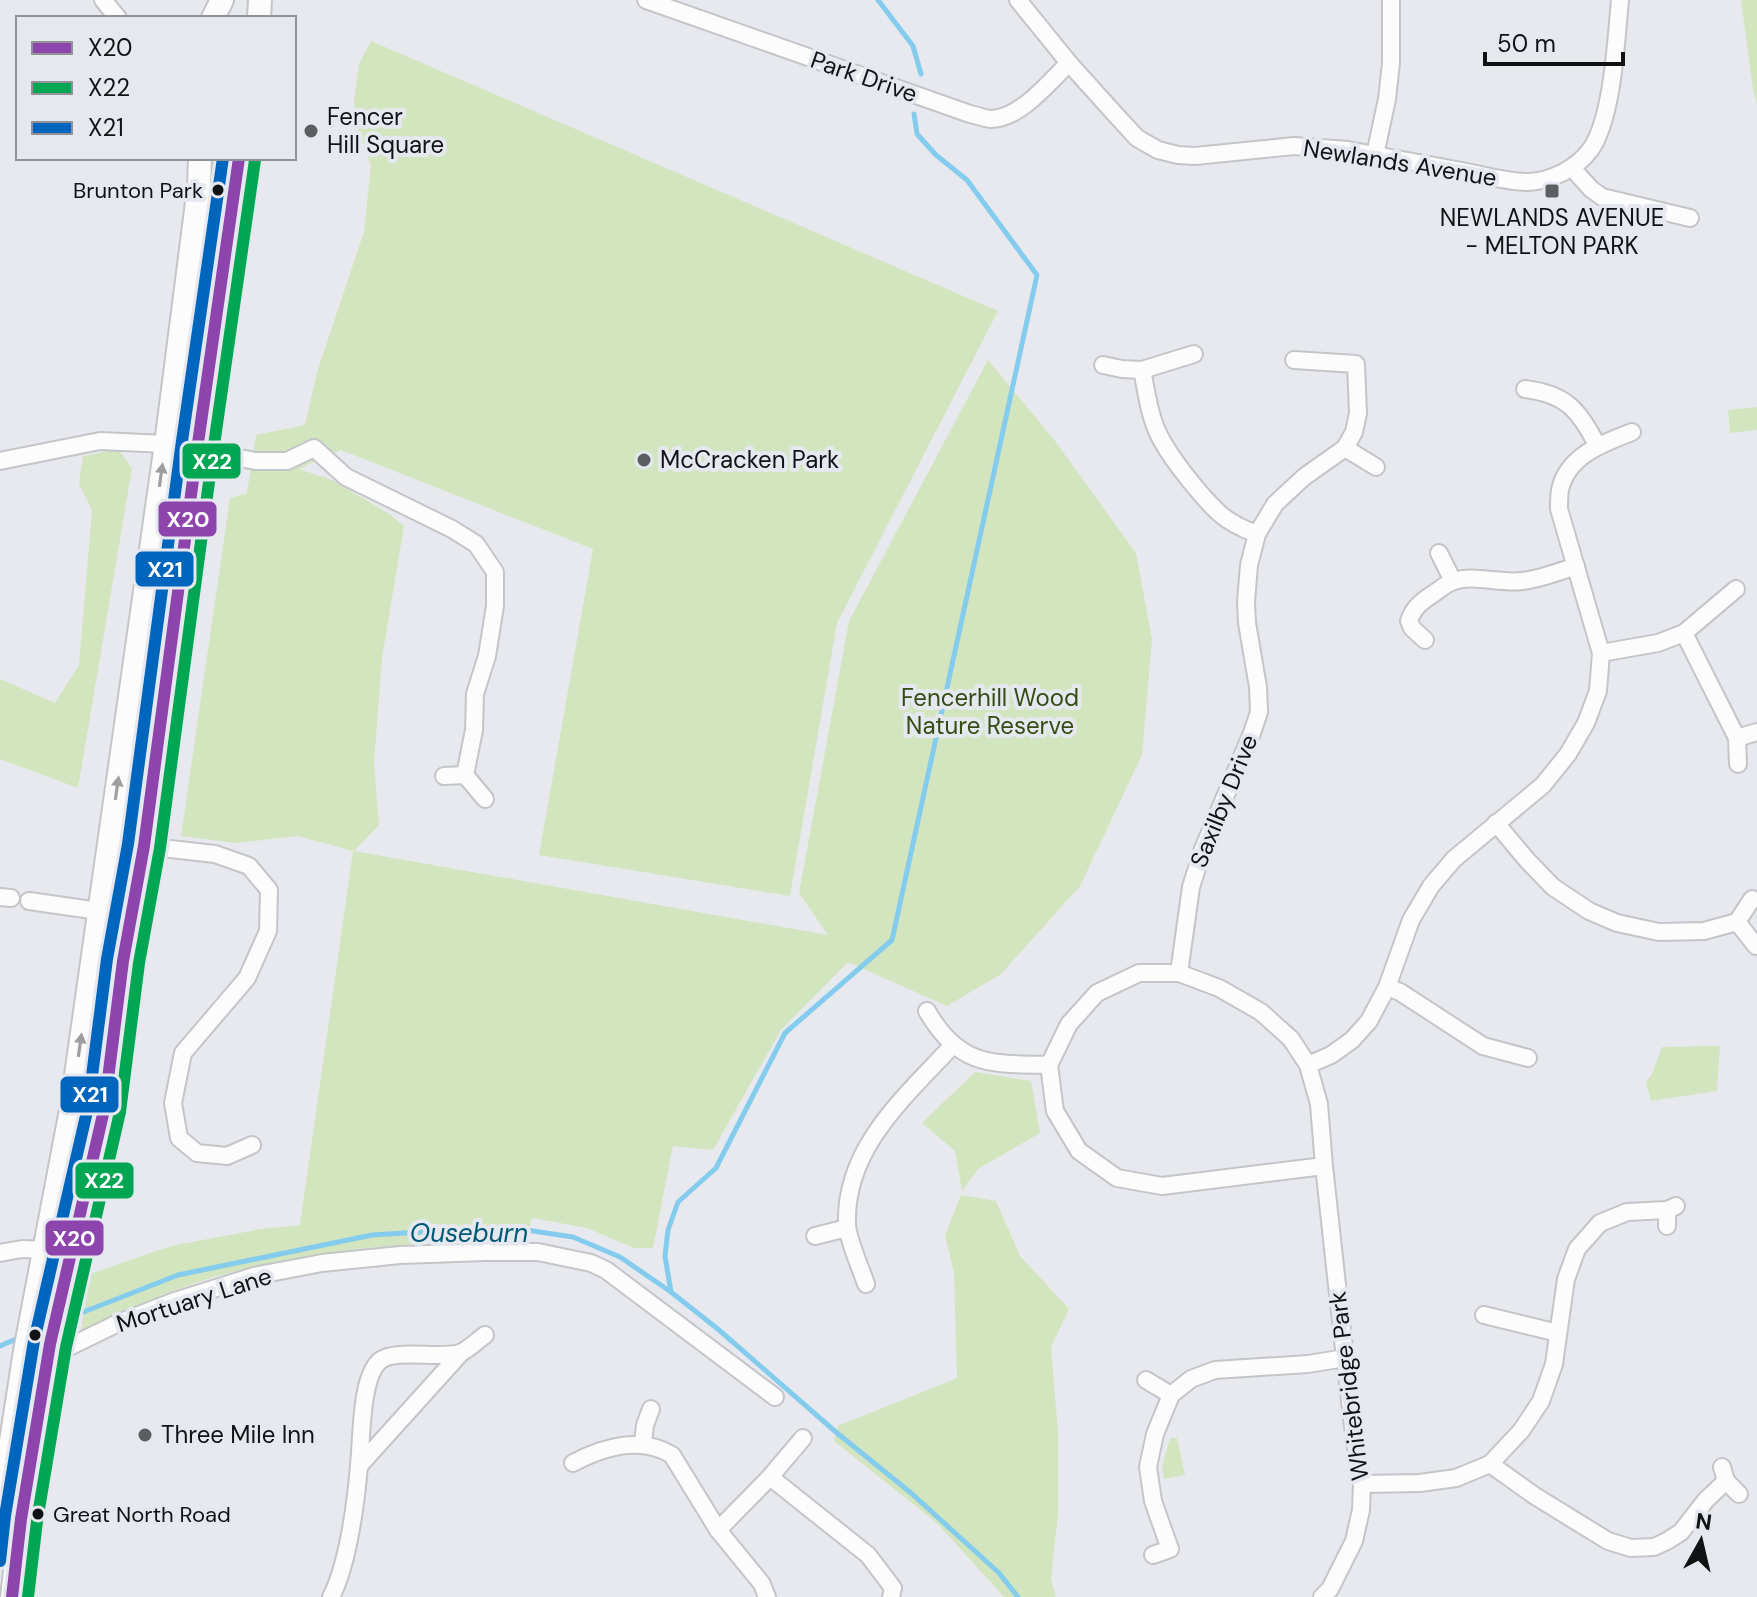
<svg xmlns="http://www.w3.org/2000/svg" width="1757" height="1597" font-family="'DM Sans',sans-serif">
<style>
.green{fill:#d2e5be}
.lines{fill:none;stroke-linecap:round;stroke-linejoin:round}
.stream{stroke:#84cced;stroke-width:5}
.street-casing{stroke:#c4c5c8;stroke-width:20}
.secondary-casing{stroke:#c4c5c8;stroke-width:26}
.street{stroke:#fcfcfc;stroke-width:16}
.secondary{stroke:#fcfcfc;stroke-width:22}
.bus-1-casing{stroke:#e6e8f0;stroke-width:18}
.bus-2-casing{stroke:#e6e8f0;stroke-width:18}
.bus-3-casing{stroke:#e6e8f0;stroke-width:18}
.bus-1{stroke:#8e44ad;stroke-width:12}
.bus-2{stroke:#00a651;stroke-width:12}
.bus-3{stroke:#0065bd;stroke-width:12}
.oneway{fill:#9e9e9f}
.poi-dot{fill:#5c5d60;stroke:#e6e8f0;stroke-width:3}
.bus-dot{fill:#111214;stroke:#e6e8f0;stroke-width:3}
.labels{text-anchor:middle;stroke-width:8;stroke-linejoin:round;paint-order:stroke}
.bus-label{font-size:22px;fill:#111214;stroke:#e6e8f0;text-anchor:end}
.street-label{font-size:24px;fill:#111214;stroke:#e6e8f0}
.poi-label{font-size:24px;fill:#111214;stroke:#e6e8f0;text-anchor:start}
.park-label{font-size:24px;fill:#354b11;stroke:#e6e8f0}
.water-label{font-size:26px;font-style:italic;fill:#005976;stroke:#e6e8f0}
.line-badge{stroke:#e6e8f0;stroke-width:3}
.badge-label{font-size:22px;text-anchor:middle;font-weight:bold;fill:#fff}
</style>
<rect width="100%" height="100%" fill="#e8e9ee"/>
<g class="green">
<path d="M 1741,0 L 1757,0 L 1757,104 L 1753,89 Z"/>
<path d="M 371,41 L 998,311 L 837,623 L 790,896 L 539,855 L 593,549 L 341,450 L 299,469 L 332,480 L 391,515 L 404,526 L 382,658 L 374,763 L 379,825 L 354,851 L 828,935 L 799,893 L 849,621 L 988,360 L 1055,441 L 1136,553 L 1152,639 L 1142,755 L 1080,886 L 1001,974 L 947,1006 L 848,962 L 781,1030 L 713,1150 L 673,1146 L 653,1248 L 634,1248 L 587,1228 L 532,1218 L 525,1242 L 454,1241 L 355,1249 L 253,1267 L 213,1277 L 162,1295 L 100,1324 L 81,1330 L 90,1274 L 171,1246 L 261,1229 L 300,1225 L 353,851 L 298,836 L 235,843 L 181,836 L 230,498 L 247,493 L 256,435 L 305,425 L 317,372 L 364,232 L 371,165 L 358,130 L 354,101 L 359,64 Z"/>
<path d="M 210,158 L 228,158 L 221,212 L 205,210 Z"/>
<path d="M 248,158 L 261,158 L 252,219 L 240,215 Z"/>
<path d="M 1757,407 L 1757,430 L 1730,433 L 1728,410 Z"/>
<path d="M 118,449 L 132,468 L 78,788 L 0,759 L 0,679 L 55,703 L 79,665 L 92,510 L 79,484 L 83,456 Z"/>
<path d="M 1720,1046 L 1717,1091 L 1651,1101 L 1646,1082 L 1652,1074 L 1662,1047 Z"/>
<path d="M 975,1072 L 1031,1081 L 1040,1133 L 978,1169 L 962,1191 L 955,1151 L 922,1123 Z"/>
<path d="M 961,1195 L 996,1201 L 1020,1256 L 1069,1309 L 1051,1347 L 1058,1433 L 1058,1514 L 1051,1579 L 1056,1597 L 1004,1597 L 937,1523 L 834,1441 L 838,1426 L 957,1378 L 954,1273 L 945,1235 Z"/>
<path d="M 1170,1438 L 1177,1438 L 1185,1475 L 1164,1479 L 1162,1466 Z"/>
</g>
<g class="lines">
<g class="stream">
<path d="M 878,0 L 913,46 L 921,74"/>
<path d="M 671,1292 L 665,1256 L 668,1230 L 678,1202 L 716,1168 L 785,1033 L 892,940 L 1037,275 L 967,180 L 936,155 L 917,134 L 914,114"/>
<path d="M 63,1320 L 178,1275 L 372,1235 L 506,1227 L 573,1237 L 620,1257 L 671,1292 L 719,1330 L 837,1433 L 911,1493 L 999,1573 L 1018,1597"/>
<path d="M 0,1346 L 21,1337"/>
</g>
<defs>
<g id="street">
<path d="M 103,0 L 118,18"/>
<path d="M 646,0 L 970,114 C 976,115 983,118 990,119 C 1019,120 1049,82 1069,63"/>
<path d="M 1018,0 L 1069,63 L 1114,113 L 1137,138 L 1158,150 L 1178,155 L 1195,156 L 1294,146 L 1348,150 C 1386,157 1424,164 1462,171 C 1483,175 1506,182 1528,182 C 1552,181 1577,168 1591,149 C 1613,116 1616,40 1620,0"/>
<path d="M 1375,155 L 1387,99 L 1391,63 L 1391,0"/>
<path d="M 1572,168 L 1591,189 L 1602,197 L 1690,218"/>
<path d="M 1103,365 L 1122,369 L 1142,370 L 1194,354"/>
<path d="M 1142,370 C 1146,389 1148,408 1155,426 C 1164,451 1199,494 1219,513 C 1230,523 1243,529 1257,534"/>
<path d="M 1525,389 C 1566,394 1579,410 1597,445"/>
<path d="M 1345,448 L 1376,467"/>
<path d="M 197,450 L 255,461 L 287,461 L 314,448 L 346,477 L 452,529 L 476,544 L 495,572 L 495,606 L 487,656 L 475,694 L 474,730 L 465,775 L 485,799"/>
<path d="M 0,461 L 100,441 L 166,444"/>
<path d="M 1439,553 L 1453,581"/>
<path d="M 1684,633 L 1737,738 L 1757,732"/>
<path d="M 1425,640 L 1412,628 L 1409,621 C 1413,608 1422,601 1433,594 C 1439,590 1447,583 1454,581 C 1473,574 1501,584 1522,581 C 1541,579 1558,572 1576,566"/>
<path d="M 1601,653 L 1658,643 L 1684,633 L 1736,589"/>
<path d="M 1737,738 L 1738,764"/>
<path d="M 444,776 L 465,775"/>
<path d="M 1496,823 L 1526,859 L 1553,887 L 1589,911 L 1617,923 L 1659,932 L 1704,931 L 1737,922 L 1752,899"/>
<path d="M 144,846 L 215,854 L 249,866 L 269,890 L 268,931 L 247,978 L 183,1053 L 173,1103 L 179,1138 L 197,1153 L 227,1156 L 252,1145"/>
<path d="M 0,897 L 11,898"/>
<path d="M 29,901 L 99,911"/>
<path d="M 1737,922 L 1756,946"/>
<path d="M 1179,973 L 1191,887 L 1203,849 L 1252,733 L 1259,712 L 1258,687 L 1247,623 L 1246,602 L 1249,565 L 1257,534 L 1275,504 L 1304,477 L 1345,448 L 1354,432 L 1358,413 L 1356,364 L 1294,360"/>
<path d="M 1387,987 L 1400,992 L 1483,1046 L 1528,1058"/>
<path d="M 927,1011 C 959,1067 992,1064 1049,1065"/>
<path d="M 1308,1065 L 1331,1055 L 1352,1040 L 1369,1021 L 1387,987 L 1411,920 L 1431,886 L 1454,859 L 1543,785 L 1568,754 L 1586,723 L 1598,691 L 1601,653 L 1559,509 C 1559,503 1559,496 1560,490 C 1567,456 1603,443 1632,432"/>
<path d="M 1667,1226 L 1667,1210"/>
<path d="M 815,1236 L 847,1228"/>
<path d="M 0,1253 L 22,1249 L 46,1250"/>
<path d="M 866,1284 C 861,1269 848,1240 847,1225 C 844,1148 905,1097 953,1045"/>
<path d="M 1484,1315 L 1558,1333"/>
<path d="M 50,1344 L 69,1347 L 116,1324 L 172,1302 L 254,1276 L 322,1263 L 400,1255 L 486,1252 L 538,1252 L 591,1263 L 606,1270 L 775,1397"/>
<path d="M 1146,1380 L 1171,1395"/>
<path d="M 643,1443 L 645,1425 L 651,1409"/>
<path d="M 573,1463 C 603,1447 641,1436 672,1455 L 718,1530 L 762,1584 L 767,1597"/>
<path d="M 1490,1464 L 1535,1496 L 1608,1541 L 1631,1548 L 1654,1547 L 1667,1541 L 1681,1532 L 1706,1500 L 1726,1481 L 1722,1467"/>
<path d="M 359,1466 L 461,1353"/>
<path d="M 770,1477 L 868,1555 L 893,1588 L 891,1597"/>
<path d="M 1726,1481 L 1739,1494"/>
<path d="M 1362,1484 L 1420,1483 L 1456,1478 L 1490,1464 L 1521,1431 L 1541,1401 L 1554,1364 L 1566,1279 L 1577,1249 L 1600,1223 L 1627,1212 L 1667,1210 L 1676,1206"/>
<path d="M 718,1530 L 770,1477 L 803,1438"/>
<path d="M 1153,1555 L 1170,1549 L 1153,1501 L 1148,1467 L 1155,1434 L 1171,1395 L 1191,1379 L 1215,1370 L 1308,1364 L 1345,1358"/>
<path d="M 331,1597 C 348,1564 356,1503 359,1465 C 362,1440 360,1375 381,1360 C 396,1349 441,1359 460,1353 C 468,1350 478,1340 485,1335"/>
<path d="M 1322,1597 L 1330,1589 L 1354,1541 L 1361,1510 L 1362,1484 L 1354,1435 L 1345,1358 L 1324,1166 L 1319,1104 L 1308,1065 L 1291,1039 L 1261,1012 L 1219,988 L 1179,973 L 1139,973 L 1097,993 L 1069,1024 L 1049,1065 L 1055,1111 L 1079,1151 L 1117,1178 L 1162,1186 L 1324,1166"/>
</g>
<g id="secondary">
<path d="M 213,18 L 222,0"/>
<path d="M 259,18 L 260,0"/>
<path d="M 0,1512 L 25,1351 L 71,1110 L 166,444 L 199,187 L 200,158"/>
<path d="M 12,1597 L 21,1519 L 50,1344 L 104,1110 L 123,961 L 144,846 L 197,450 L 239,158"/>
</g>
</defs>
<use href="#street" class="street-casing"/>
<use href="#secondary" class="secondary-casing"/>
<use href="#street" class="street"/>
<use href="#secondary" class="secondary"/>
<defs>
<path id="bus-1" d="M 12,1597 L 21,1519 L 50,1344 L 104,1110 L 123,961 L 144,846 L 197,450 L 239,158"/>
<path id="bus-2" d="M 28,1597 L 37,1521 L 66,1347 L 120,1112 L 139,963 L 160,848 L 213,452 L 255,160"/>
<path id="bus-3" d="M 0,1561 L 5,1516 L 34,1341 L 88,1107 L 107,959 L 128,844 L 181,448 L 223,158"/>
</defs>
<use href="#bus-1" class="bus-1-casing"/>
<use href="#bus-2" class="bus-2-casing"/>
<use href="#bus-3" class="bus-3-casing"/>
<use href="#bus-1" class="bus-1"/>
<use href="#bus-2" class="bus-2"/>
<use href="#bus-3" class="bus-3"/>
</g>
<defs><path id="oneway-solid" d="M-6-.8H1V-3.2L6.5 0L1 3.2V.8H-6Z" transform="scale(2)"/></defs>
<g class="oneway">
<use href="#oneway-solid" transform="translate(161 475) rotate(-82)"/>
<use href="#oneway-solid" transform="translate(117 788) rotate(-82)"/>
<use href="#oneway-solid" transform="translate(80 1045) rotate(-82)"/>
</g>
<g class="poi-dot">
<circle cx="311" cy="131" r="8"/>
<rect x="1544" y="183" width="16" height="16" rx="4"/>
<circle cx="644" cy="460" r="8"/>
<circle cx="145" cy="1435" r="8"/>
</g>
<g class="bus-dot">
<circle cx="218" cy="190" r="7"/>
<circle cx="35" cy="1335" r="7"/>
<circle cx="38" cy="1514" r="7"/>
</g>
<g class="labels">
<g class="bus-label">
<text x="203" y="198">Brunton Park</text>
<text x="53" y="1522" text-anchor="start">Great North Road</text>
</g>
<g class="street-label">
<text transform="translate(864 77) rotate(19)" y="8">Park Drive</text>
<text transform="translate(1400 163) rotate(9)" y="8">Newlands Avenue</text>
<text transform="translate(1224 801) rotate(-68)" y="8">Saxilby Drive</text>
<text transform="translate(194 1300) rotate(-18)" y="8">Mortuary Lane</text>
<text transform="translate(1349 1386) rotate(-97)" y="8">Whitebridge Park</text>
</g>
<g class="poi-label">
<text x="327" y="125">Fencer<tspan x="327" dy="28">Hill Square</tspan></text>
<text x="1552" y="226" text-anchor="middle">NEWLANDS AVENUE<tspan x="1552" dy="28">- MELTON PARK</tspan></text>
<text x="660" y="468">McCracken Park</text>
<text x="161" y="1443">Three Mile Inn</text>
</g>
<g class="park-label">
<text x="990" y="706">Fencerhill Wood<tspan x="990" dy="28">Nature Reserve</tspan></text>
</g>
<g class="water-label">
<text x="469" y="1242">Ouseburn</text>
</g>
</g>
<g class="line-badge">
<rect x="181" y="442" width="61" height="38" rx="8" fill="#00a651"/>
<rect x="157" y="500" width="61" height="38" rx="8" fill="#8e44ad"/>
<rect x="134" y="550" width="61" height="38" rx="8" fill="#0065bd"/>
<rect x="59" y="1075" width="61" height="39" rx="8" fill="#0065bd"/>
<rect x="74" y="1161" width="61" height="39" rx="8" fill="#00a651"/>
<rect x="44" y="1219" width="61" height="38" rx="8" fill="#8e44ad"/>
</g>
<g class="badge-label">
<text x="212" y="469">X22</text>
<text x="188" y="527">X20</text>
<text x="165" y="577">X21</text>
<text x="90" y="1102">X21</text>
<text x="104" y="1188">X22</text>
<text x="74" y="1246">X20</text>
</g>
<rect x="16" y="16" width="280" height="144" fill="#e6e8f0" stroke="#919298" stroke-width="2"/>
<rect x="32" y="42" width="40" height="12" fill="#8e44ad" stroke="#919298" stroke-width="2"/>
<text x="88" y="56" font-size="24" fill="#111214">X20</text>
<rect x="32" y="82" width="40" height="12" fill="#00a651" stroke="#919298" stroke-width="2"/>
<text x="88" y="96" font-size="24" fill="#111214">X22</text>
<rect x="32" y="122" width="40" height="12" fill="#0065bd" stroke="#919298" stroke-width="2"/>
<text x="88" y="136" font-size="24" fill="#111214">X21</text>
<g transform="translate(1701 1541) rotate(8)" stroke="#e6e8f0" stroke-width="6" paint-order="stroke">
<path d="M0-6L14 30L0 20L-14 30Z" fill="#111214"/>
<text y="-12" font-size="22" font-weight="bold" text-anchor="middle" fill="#111214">N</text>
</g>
<path d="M1485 52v12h138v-12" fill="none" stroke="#111214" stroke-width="4"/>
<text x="1497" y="52" font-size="24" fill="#111214" stroke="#e6e8f0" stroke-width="6" paint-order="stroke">50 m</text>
</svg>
